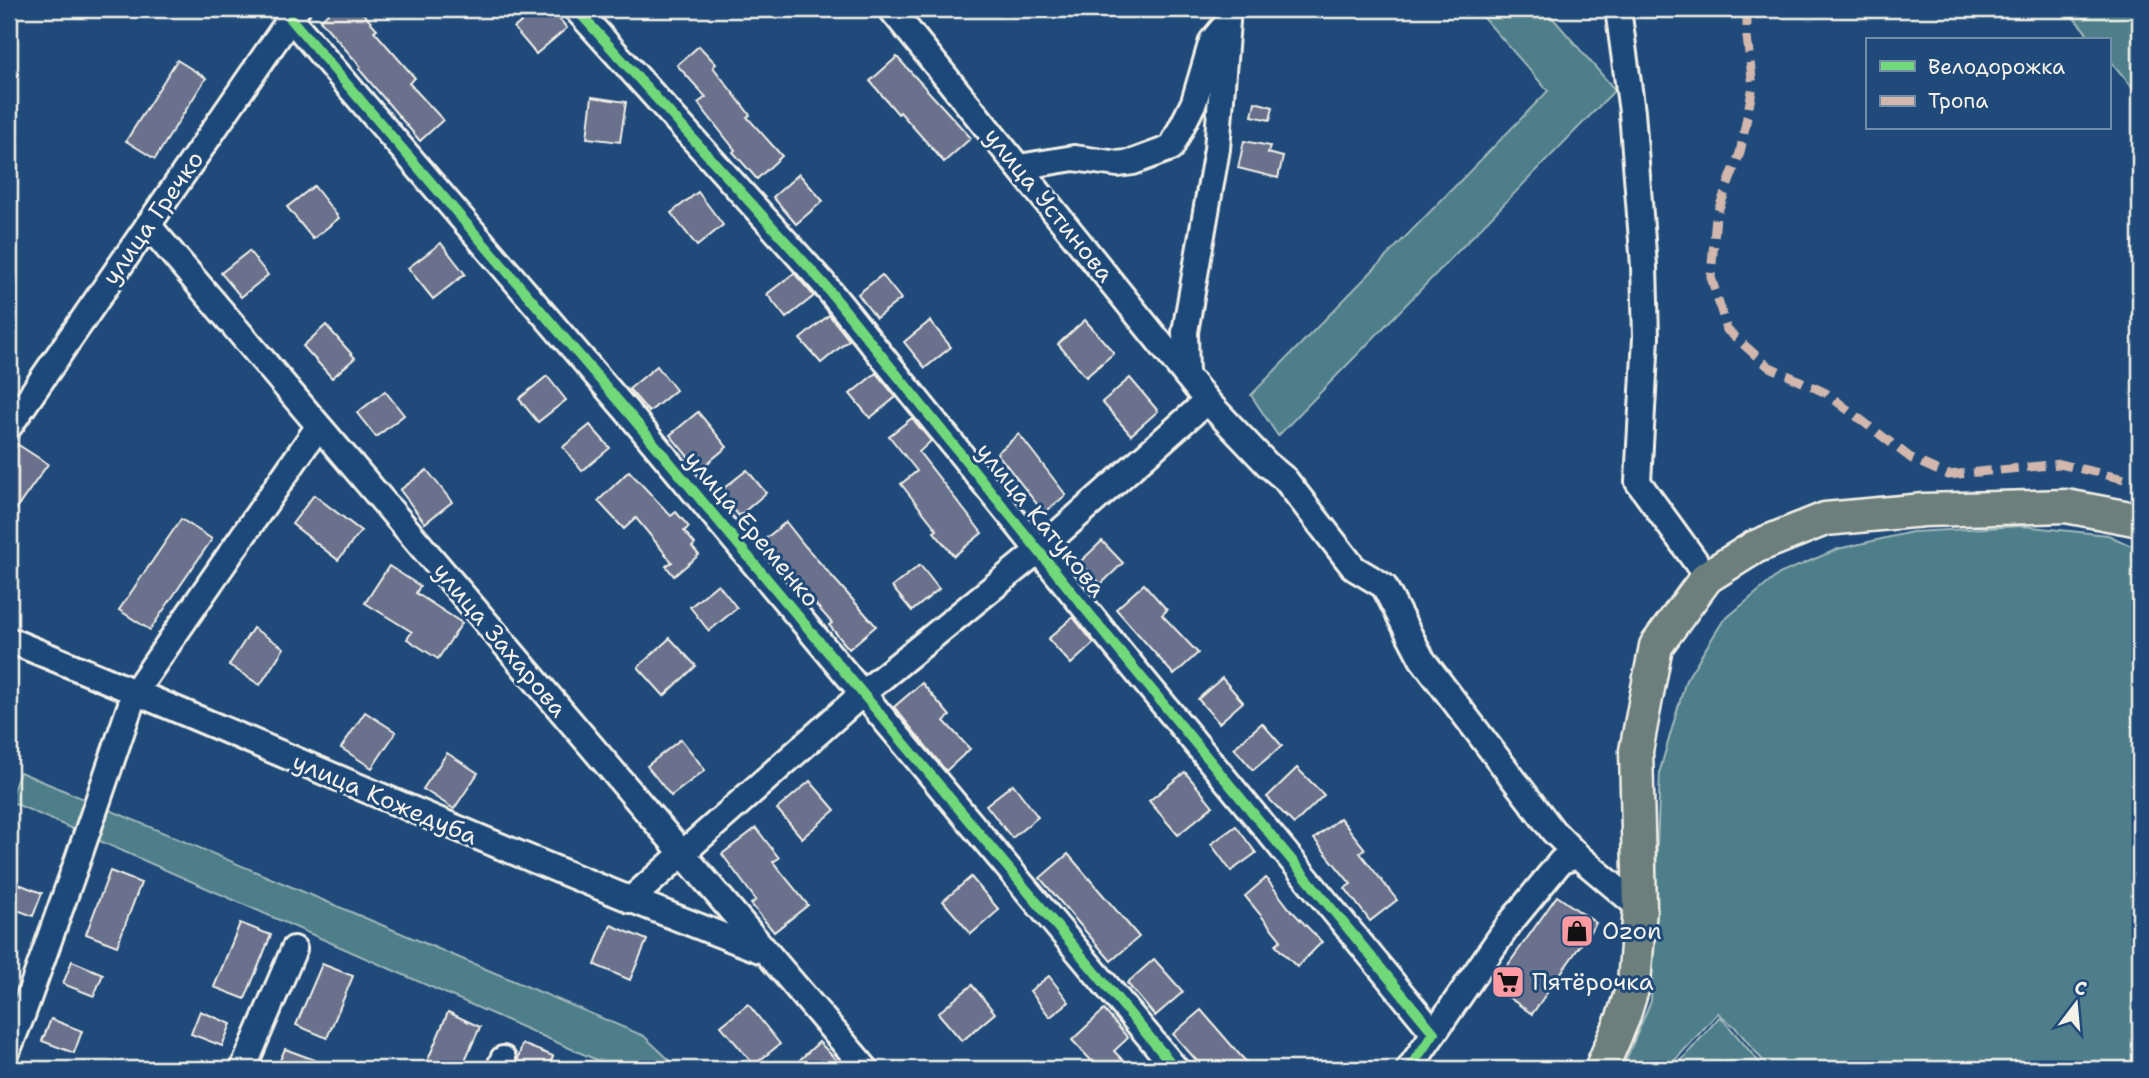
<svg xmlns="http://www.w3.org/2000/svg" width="2149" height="1078" font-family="'Shantell Sans',sans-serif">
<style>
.green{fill:#4e7e8a;stroke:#a1b8b9;stroke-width:2}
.building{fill:#69718c;stroke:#f4f1e8;stroke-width:2}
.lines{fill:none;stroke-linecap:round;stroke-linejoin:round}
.minor-casing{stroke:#f4f1e8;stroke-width:30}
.major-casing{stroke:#f4f1e8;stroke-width:37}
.minor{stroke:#1f4a7a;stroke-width:24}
.major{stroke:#6c7f7c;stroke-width:32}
.quiet{stroke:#d1b7ad;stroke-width:9;stroke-dasharray:18 9;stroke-linecap:butt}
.cycleway-casing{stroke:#1f4a7a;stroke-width:15}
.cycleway{stroke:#71d979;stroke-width:10}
.labels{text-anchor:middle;stroke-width:6;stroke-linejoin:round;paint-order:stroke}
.street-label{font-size:24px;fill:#f4f1e8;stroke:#1f4a7a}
.poi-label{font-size:24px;fill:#f4f1e8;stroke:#1f4a7a;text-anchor:start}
</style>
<rect width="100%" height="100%" fill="#1f4a7a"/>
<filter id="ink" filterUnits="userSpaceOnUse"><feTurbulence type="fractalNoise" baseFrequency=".0143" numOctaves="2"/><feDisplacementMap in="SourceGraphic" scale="14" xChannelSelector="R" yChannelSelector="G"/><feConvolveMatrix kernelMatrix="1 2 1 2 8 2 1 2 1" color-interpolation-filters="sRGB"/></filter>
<g filter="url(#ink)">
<g class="green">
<path d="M 1476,9 L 1545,9 L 1615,90 L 1278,436 L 1251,395 L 1548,91 Z"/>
<path d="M 2066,9 L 2140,9 L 2140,97 L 2109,59 L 2109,40 L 2093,40 Z"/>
<path d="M 2022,526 L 2108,535 L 2140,550 L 2140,1069 L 1770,1069 L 1735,1027 L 1718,1013 L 1667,1069 L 1622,1069 L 1651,1001 L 1660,770 L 1686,680 L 1723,621 L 1779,574 L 1838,549 L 1912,532 Z"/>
<path d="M 20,772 L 644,1036 L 679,1069 L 617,1069 L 9,801 Z"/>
<path d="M 1720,1016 L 1765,1069 L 1674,1069 Z"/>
</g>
<g class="building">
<path d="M 333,9 L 359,9 L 377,29 L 374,31 L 415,78 L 409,83 L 443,120 L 420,141 L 359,69 L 361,67 L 320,20 Z"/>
<path d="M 537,9 L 551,9 L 567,28 L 536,54 L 514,28 Z"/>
<path d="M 699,46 L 716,64 L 713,67 L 750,115 L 747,117 L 782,156 L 757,179 L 733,152 L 735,150 L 698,103 L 706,97 L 677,65 Z"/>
<path d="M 897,57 L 971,138 L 944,162 L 900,112 L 898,114 L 870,81 Z"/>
<path d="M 177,60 L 206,78 L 155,159 L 126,141 Z"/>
<path d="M 592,97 L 626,102 L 620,142 L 587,138 Z"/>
<path d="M 1255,102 L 1273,107 L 1270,120 L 1252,116 Z"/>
<path d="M 1244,141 L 1270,146 L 1268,153 L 1283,157 L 1278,178 L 1238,168 Z"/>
<path d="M 799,174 L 823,201 L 796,224 L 773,197 Z"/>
<path d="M 314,186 L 339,218 L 313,239 L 287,207 Z"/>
<path d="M 698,192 L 723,225 L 697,246 L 671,213 Z"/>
<path d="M 441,243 L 465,274 L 433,299 L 408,268 Z"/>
<path d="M 249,251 L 268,275 L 241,297 L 221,273 Z"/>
<path d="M 794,273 L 814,296 L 786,318 L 767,294 Z"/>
<path d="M 882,275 L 901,299 L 876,318 L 858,294 Z"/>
<path d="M 829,315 L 849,340 L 821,363 L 800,339 Z"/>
<path d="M 1085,320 L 1114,353 L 1086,377 L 1058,344 Z"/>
<path d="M 930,321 L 951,347 L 925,368 L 904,342 Z"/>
<path d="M 326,325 L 355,358 L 332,378 L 303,346 Z"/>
<path d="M 657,366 L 676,390 L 649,412 L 629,389 Z"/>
<path d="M 876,373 L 896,397 L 870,418 L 850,394 Z"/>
<path d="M 547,376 L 566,400 L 538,422 L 519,399 Z"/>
<path d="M 1130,378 L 1158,411 L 1131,435 L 1102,402 Z"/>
<path d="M 385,391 L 404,415 L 376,437 L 357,413 Z"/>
<path d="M 698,412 L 727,447 L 699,470 L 670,435 Z"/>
<path d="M 912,418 L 931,441 L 919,452 L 982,533 L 954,556 L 934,532 L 937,530 L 901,484 L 917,471 L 889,436 Z"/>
<path d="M 590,425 L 610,448 L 582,471 L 563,447 Z"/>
<path d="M 1019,434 L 1066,495 L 1044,513 L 997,453 Z"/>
<path d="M 17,444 L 48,464 L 9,519 L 9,457 Z"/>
<path d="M 427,470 L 452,502 L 425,523 L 400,490 Z"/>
<path d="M 747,470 L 766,493 L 739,516 L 719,492 Z"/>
<path d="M 629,471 L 671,516 L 676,512 L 689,527 L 684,531 L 695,544 L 692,547 L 699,555 L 674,576 L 666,566 L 672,562 L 636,518 L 624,529 L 598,501 Z"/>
<path d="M 314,495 L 361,531 L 338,560 L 292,524 Z"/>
<path d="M 181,519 L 212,539 L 150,630 L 119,610 Z"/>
<path d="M 786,522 L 805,546 L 876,626 L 849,649 L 829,625 L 832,623 L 781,565 L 778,568 L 759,544 Z"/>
<path d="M 1102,541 L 1123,563 L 1101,584 L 1080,562 Z"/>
<path d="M 920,565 L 939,589 L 912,611 L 892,587 Z"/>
<path d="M 389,566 L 420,586 L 416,593 L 462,623 L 438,659 L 407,639 L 412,632 L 365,603 Z"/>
<path d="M 718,584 L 737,608 L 709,631 L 690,607 Z"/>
<path d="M 1144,584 L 1167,610 L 1162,615 L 1198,653 L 1174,675 L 1116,609 Z"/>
<path d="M 1073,617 L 1094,643 L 1071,664 L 1048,639 Z"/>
<path d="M 253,628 L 284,648 L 260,685 L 229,665 Z"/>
<path d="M 670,638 L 696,666 L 664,696 L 638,667 Z"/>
<path d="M 1222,678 L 1243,702 L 1219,723 L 1198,699 Z"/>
<path d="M 922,683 L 950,716 L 944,721 L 970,749 L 946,771 L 894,707 Z"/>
<path d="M 365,712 L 396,732 L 372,768 L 341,748 Z"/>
<path d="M 1262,723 L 1282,746 L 1253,770 L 1234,748 Z"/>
<path d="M 681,739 L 705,770 L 671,796 L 647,766 Z"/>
<path d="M 447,753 L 478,773 L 454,809 L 423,789 Z"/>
<path d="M 1297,768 L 1324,795 L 1294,824 L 1267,797 Z"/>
<path d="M 1185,772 L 1213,806 L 1178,835 L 1149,801 Z"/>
<path d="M 810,781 L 835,810 L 802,838 L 777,809 Z"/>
<path d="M 1013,784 L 1038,817 L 1012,838 L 986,805 Z"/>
<path d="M 1340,818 L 1365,849 L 1360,853 L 1397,900 L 1370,921 L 1345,888 L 1351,884 L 1314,839 Z"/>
<path d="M 1236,826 L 1256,853 L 1231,871 L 1211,844 Z"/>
<path d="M 756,828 L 779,858 L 773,862 L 808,905 L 774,932 L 751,904 L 756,900 L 722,854 Z"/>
<path d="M 1068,854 L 1139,937 L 1111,961 L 1040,878 Z"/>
<path d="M 110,871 L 141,883 L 117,946 L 86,934 Z"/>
<path d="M 971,877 L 999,910 L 971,934 L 943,901 Z"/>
<path d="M 1266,878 L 1289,908 L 1322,942 L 1297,967 L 1275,945 L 1281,940 L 1245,896 Z"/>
<path d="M 16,883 L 42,893 L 33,916 L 9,907 Z"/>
<path d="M 1557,896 L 1596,923 L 1532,1014 L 1493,986 Z"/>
<path d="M 240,923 L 271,935 L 245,999 L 214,987 Z"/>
<path d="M 611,925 L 647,940 L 630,980 L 595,965 Z"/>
<path d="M 1154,959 L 1183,992 L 1155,1016 L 1127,983 Z"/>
<path d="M 72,961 L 103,974 L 94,996 L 63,984 Z"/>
<path d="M 322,964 L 353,976 L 327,1038 L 296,1025 Z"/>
<path d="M 1049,976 L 1069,1002 L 1050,1017 L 1030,991 Z"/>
<path d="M 972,985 L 995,1013 L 962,1041 L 938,1013 Z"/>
<path d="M 748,1004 L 780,1044 L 754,1065 L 721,1026 Z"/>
<path d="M 1104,1010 L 1128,1038 L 1114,1051 L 1131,1069 L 1099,1069 L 1072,1040 Z"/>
<path d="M 1201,1010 L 1239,1054 L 1253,1069 L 1204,1069 L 1173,1034 Z"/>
<path d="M 200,1011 L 231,1024 L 222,1046 L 191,1034 Z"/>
<path d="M 448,1012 L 480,1027 L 461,1069 L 424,1069 Z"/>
<path d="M 51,1019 L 82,1031 L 74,1053 L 42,1041 Z"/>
<path d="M 819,1042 L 845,1069 L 790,1069 Z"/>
<path d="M 522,1044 L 553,1056 L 548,1069 L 516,1067 Z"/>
<path d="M 285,1049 L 336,1068 L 335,1069 L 276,1069 Z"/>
</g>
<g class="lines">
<defs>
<g id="minor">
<path d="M 576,9 L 823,283 L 1104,632 L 1434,1033 L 1409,1069"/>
<path d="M 891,9 L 1207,401 L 1267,464 L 1285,479 L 1354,568 L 1384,586 L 1422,659 L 1553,831 L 1578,856"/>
<path d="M 1618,9 L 1632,112 L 1644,266 L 1646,337 L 1638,482 L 1707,577"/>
<path d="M 291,19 L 626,410 L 1176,1069"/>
<path d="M 1019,167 L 1074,158 L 1118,164 L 1133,162 L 1171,148 L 1194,102 L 1212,41 L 1222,29"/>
<path d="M 148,225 L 866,1069"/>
<path d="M 1186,375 L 1185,332 L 1217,149 L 1228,9"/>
<path d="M 9,427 L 297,9"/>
<path d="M 9,640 C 260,742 507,854 760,950"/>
<path d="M 630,900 L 862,694 L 1039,550 L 1207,401"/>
<path d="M 1434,1033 L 1510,923 L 1561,861 L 1578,856 L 1640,908"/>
<path d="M 9,1047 L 23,1013 L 77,862 L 135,692 L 318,427"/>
<path d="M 243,1069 L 294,949"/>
<path d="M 499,1069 L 503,1059"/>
</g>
<path id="major" d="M 1601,1069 L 1623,1018 L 1634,983 L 1640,908 L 1636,751 L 1656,646 L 1707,577 L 1755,547 L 1825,519 L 1924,510 L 2066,506 L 2140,520"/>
</defs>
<use href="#minor" class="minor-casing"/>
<use href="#major" class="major-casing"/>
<use href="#minor" class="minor"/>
<use href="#major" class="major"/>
<path class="quiet" d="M 1747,9 L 1747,37 L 1753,86 L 1740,153 L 1716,216 L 1711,277 L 1727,330 L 1768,366 L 1826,393 L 1912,459 L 1948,475 L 2060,464 L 2133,481 L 2140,485"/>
<defs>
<g id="cycleway">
<path d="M 576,9 L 823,283 L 1104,632 L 1434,1033 L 1409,1069"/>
<path d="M 291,19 L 626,410 L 1176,1069"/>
</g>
</defs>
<use href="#cycleway" class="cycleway-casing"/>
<use href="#cycleway" class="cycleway"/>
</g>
</g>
<defs>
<symbol id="shop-square" viewBox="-11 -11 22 22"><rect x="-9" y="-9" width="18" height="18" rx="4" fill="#ff9aa2" stroke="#1f4a7a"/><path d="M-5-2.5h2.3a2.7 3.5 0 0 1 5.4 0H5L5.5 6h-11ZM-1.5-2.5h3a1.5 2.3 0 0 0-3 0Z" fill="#111"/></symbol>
<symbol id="supermarket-square" viewBox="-11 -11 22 22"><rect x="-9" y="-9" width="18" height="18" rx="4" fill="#ff9aa2" stroke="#1f4a7a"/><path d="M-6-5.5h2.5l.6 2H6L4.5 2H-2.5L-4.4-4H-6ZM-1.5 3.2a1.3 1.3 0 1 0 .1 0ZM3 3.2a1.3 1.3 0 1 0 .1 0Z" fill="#111"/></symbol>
</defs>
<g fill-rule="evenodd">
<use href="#shop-square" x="1558" y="912" width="38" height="38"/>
<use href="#supermarket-square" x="1489" y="963" width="38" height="38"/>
</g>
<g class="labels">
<g class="street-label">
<text transform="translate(1049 205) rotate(51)" y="8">улица Устинова</text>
<text transform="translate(153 218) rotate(-55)" y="8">улица Гречко</text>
<text transform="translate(1041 520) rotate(51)" y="8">улица Катукова</text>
<text transform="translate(752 529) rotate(50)" y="8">улица Еременко</text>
<text transform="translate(500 640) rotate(50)" y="8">улица Захарова</text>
<text transform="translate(385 799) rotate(23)" y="8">улица Кожедуба</text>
</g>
<g class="poi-label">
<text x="1602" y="939">Ozon</text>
<text x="1532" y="990">Пятёрочка</text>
</g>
</g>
<rect width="2149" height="1078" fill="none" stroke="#1f4a7a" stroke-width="35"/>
<rect x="18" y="18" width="2114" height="1043" fill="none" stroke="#f4f1e8" stroke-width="2.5" filter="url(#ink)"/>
<rect x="1866" y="38" width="245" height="91" fill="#1f4a7a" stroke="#748da6" stroke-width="2"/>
<rect x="1880" y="61" width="35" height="10" fill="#71d979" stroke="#748da6" stroke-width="2"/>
<text x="1928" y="74" font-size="21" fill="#f4f1e8">Велодорожка</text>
<rect x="1880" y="96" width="35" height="10" fill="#d1b7ad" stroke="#748da6" stroke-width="2"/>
<text x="1928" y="108" font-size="21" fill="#f4f1e8">Тропа</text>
<g transform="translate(2076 1004) rotate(16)" stroke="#1f4a7a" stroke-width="5" paint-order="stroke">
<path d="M0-5L12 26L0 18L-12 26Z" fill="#f4f1e8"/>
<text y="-10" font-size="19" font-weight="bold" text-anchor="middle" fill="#f4f1e8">С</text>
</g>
</svg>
